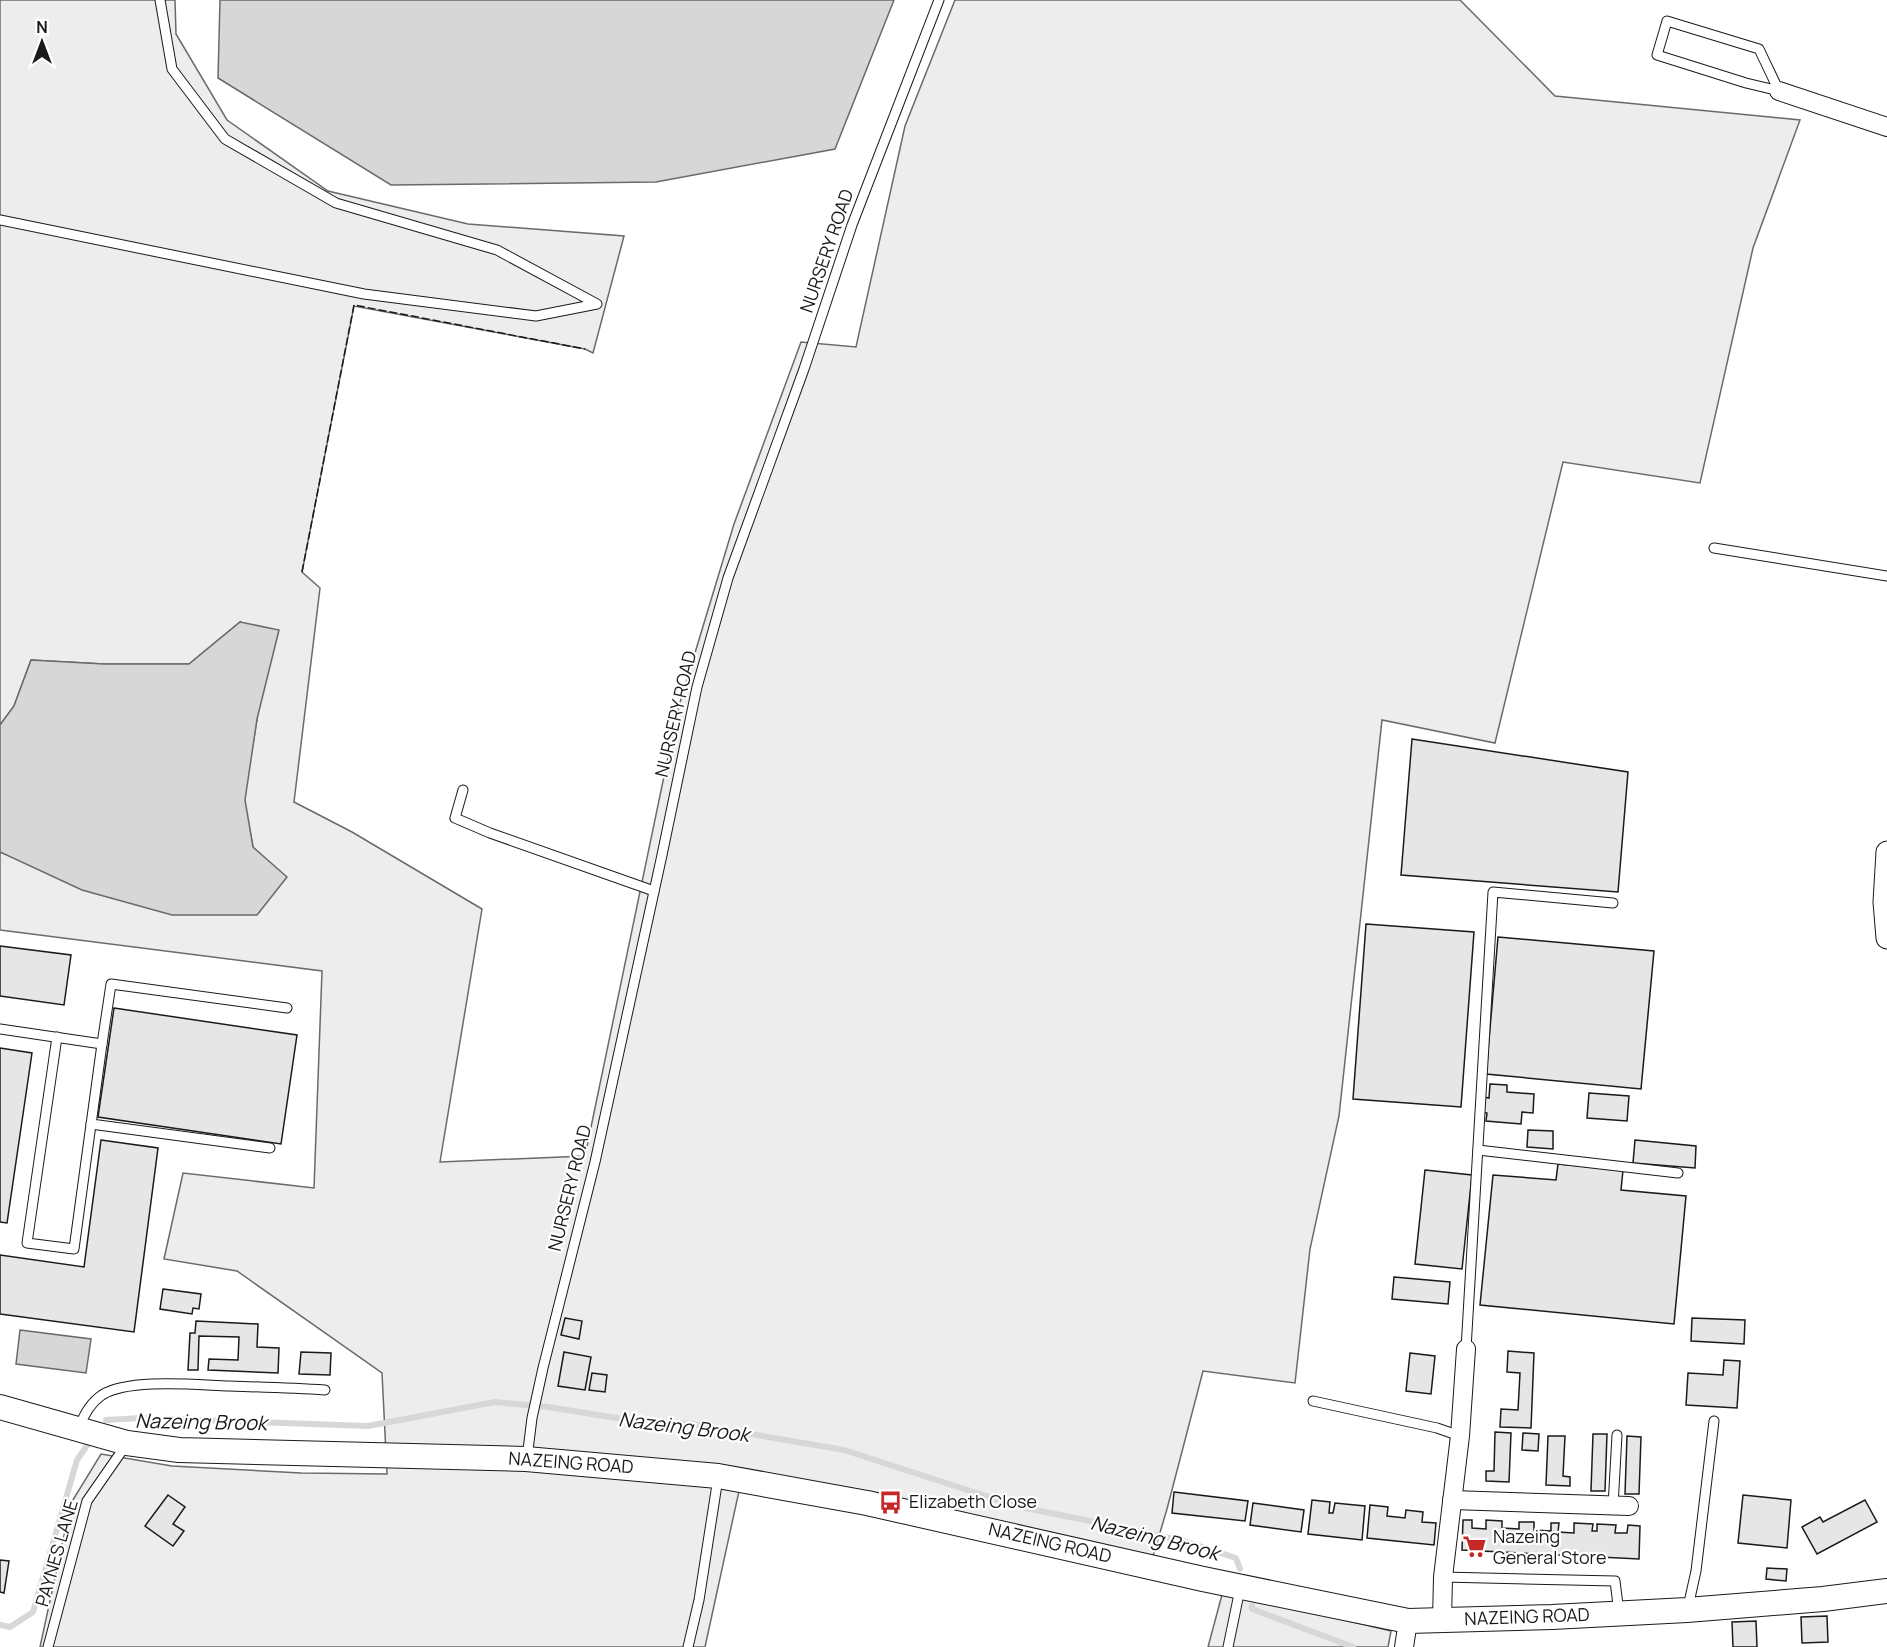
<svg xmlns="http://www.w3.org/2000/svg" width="1887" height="1647" font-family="Manrope,sans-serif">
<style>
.built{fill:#ededed;stroke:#6a6a6a;stroke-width:1.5}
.water{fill:#d7d7d7;stroke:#6a6a6a;stroke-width:1.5}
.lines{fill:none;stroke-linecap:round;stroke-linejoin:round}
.stream{stroke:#d7d7d7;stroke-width:6}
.building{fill:#e6e6e6;stroke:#1a1a1a;stroke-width:1.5}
.service-casing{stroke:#1a1a1a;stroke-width:11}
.minor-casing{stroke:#1a1a1a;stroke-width:20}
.tertiary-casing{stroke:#1a1a1a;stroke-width:23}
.secondary-casing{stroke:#1a1a1a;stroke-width:26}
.service{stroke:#fff;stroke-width:9}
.minor{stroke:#fff;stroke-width:18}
.tertiary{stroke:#fff;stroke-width:21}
.secondary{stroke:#fff;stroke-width:24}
.fence{stroke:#1a1a1a;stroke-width:1.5;stroke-dasharray:8 3;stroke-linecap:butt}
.labels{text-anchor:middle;stroke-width:4.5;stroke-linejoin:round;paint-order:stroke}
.street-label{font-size:18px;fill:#1a1a1a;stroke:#fff}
.poi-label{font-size:18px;fill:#1a1a1a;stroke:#fff;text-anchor:start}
.water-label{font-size:20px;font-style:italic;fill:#1a1a1a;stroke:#fff}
</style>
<rect width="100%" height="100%" fill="#fff"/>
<g class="built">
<path d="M 0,0 L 175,0 L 176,34 L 227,120 L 328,191 L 468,224 L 624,236 L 593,353 L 585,349 L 354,306 L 302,572 L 320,588 L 294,802 L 352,832 L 482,909 L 440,1162 L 585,1156 L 678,709 L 734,524 L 801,342 L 856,347 L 905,126 L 955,0 L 1460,0 L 1555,96 L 1800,120 L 1753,248 L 1700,483 L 1563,462 L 1495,743 L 1382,720 L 1339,1116 L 1310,1249 L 1295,1383 L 1203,1371 L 1167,1509 L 1147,1576 L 973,1534 L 739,1491 L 705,1647 L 40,1647 L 71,1503 L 101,1454 L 172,1466 L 301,1473 L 387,1474 L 382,1373 L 237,1271 L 164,1259 L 183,1173 L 314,1188 L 322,971 L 0,930 L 0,852 L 10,856 L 253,847 L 244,800 L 257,719 L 240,622 L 189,664 L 104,664 L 31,660 L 14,706 L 0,725 Z"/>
<path d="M 1223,1591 L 1391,1631 L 1388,1647 L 1208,1647 Z"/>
</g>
<g class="water">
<path d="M 220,0 L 894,0 L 835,149 L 656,182 L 391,185 L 218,78 Z"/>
<path d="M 240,622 L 279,630 L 257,719 L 245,800 L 253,847 L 287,877 L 257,915 L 172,915 L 82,890 L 0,852 L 0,725 L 14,706 L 31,660 L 104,664 L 189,664 Z"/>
<path d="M 20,1330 L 91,1339 L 86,1373 L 16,1364 Z"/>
</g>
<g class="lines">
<g class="stream">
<path d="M 106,1420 L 141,1418 L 368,1426 L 495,1402 L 548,1407 L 635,1421 L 692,1424 L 844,1450 L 1020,1507 L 1125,1528 L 1187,1542 L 1236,1558 L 1240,1569"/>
<path d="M 1252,1606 L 1252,1609 L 1353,1647"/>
<path d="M 0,1625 L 10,1627 L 33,1612 L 77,1460 L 88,1444"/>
</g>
</g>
<g class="building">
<path d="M 1412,739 L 1628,772 L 1618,892 L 1401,875 Z"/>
<path d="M 1366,924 L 1474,932 L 1461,1107 L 1353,1099 Z"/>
<path d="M 1498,937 L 1654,951 L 1641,1089 L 1486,1074 Z"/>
<path d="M 0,946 L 71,955 L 64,1005 L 0,996 Z"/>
<path d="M 114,1008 L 297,1035 L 281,1144 L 98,1117 Z"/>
<path d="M 0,1048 L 32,1053 L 7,1223 L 0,1222 Z"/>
<path d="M 1490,1084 L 1507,1085 L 1507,1092 L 1534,1094 L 1533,1113 L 1522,1112 L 1521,1124 L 1486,1121 L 1487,1113 L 1482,1112 L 1484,1097 L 1489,1098 Z"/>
<path d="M 1589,1093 L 1629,1096 L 1627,1121 L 1587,1118 Z"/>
<path d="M 1528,1130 L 1553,1131 L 1553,1149 L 1527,1147 Z"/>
<path d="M 101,1140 L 158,1148 L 134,1332 L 0,1314 L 0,1255 L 84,1267 Z"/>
<path d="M 1635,1140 L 1696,1146 L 1695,1168 L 1633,1163 Z"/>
<path d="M 1558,1164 L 1623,1170 L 1621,1190 L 1686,1196 L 1674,1324 L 1480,1305 L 1493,1175 L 1556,1180 Z"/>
<path d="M 1425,1170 L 1472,1175 L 1462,1269 L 1415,1264 Z"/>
<path d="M 1394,1277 L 1450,1282 L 1448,1304 L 1392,1299 Z"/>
<path d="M 163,1289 L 201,1294 L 199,1309 L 193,1308 L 192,1314 L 160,1309 Z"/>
<path d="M 565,1318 L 582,1321 L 579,1339 L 561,1335 Z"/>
<path d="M 1692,1318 L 1745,1320 L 1744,1344 L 1691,1341 Z"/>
<path d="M 196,1321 L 258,1324 L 257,1347 L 279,1348 L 278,1373 L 208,1370 L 209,1359 L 238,1360 L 239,1337 L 199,1336 L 198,1370 L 188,1370 L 190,1333 L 195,1333 Z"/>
<path d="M 1508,1351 L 1534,1353 L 1531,1428 L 1500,1427 L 1501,1409 L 1518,1410 L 1520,1373 L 1507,1372 Z"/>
<path d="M 301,1352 L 331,1353 L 330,1375 L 299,1374 Z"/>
<path d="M 564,1352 L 591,1357 L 585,1390 L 558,1386 Z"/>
<path d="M 1410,1353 L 1435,1356 L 1431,1394 L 1406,1391 Z"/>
<path d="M 1724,1360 L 1740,1361 L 1737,1408 L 1686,1405 L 1688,1373 L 1723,1375 Z"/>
<path d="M 592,1373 L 607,1375 L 605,1392 L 589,1390 Z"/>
<path d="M 1495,1432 L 1511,1433 L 1509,1482 L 1486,1481 L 1486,1471 L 1494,1471 Z"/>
<path d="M 1523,1433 L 1539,1434 L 1538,1451 L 1522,1450 Z"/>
<path d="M 1593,1434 L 1607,1434 L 1605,1491 L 1591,1491 Z"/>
<path d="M 1548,1436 L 1565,1436 L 1563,1476 L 1570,1477 L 1570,1486 L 1546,1485 Z"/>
<path d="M 1627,1436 L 1641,1437 L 1639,1494 L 1625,1494 Z"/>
<path d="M 1174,1492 L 1248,1501 L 1245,1521 L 1172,1513 Z"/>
<path d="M 168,1495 L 185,1507 L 173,1524 L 184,1531 L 173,1546 L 145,1526 Z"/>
<path d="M 1743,1495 L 1791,1500 L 1787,1548 L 1738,1543 Z"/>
<path d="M 1312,1500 L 1330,1502 L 1329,1513 L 1333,1513 L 1335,1503 L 1365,1506 L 1362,1540 L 1308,1534 Z"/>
<path d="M 1865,1500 L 1877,1522 L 1817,1554 L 1802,1527 L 1820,1517 L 1823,1522 Z"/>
<path d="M 1253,1503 L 1304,1510 L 1301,1532 L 1250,1525 Z"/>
<path d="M 1370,1505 L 1388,1507 L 1387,1516 L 1405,1518 L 1406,1510 L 1423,1512 L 1422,1522 L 1436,1523 L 1434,1545 L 1367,1538 Z"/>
<path d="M 1463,1520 L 1472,1520 L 1472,1528 L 1486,1529 L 1486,1520 L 1502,1521 L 1502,1528 L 1519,1529 L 1519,1522 L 1534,1522 L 1534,1530 L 1551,1531 L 1551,1523 L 1559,1523 L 1558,1532 L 1574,1533 L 1574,1523 L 1593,1524 L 1592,1531 L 1597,1531 L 1597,1524 L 1616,1525 L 1615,1533 L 1627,1533 L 1628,1525 L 1640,1526 L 1639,1559 L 1462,1550 Z"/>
<path d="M 0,1560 L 9,1561 L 4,1593 L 0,1592 Z"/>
<path d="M 1767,1568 L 1787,1569 L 1786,1581 L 1766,1579 Z"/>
<path d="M 1827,1616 L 1828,1642 L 1802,1643 L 1801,1617 Z"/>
<path d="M 1756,1621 L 1757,1647 L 1733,1647 L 1732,1622 Z"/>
</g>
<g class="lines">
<defs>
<g id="service">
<path d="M 1667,21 L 1759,49 L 1779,91 L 1746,83 L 1657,55 Z"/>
<path d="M 0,220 L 364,294 L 536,316 L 597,304 L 497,250 L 336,203 L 225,139 L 172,69 L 160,0"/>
<path d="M 1714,548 L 1887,576"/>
<path d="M 463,790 L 455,818 L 490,833 L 654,891"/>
<path d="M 0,1029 L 102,1044 L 111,984 L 287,1008"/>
<path d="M 57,1037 L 27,1243 L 74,1249 L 102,1044"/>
<path d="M 91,1124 L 270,1148"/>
<path d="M 1478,1150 L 1678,1173"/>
<path d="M 1466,1349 L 1493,892 L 1613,903"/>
<path d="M 1313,1401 L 1437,1428 L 1460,1436"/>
<path d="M 79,1428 C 84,1414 90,1403 102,1395 C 129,1378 197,1385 229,1386 C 261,1387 293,1388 325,1390"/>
<path d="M 527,1458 L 532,1418 L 543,1368 L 595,1162 L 662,855 L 697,687 L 728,578 L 804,369 L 852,225 L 939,0"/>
<path d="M 1613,1506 L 1617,1435"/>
<path d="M 1443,1577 L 1615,1581 L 1619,1613"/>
<path d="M 1688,1607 L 1696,1571 L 1714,1421"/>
<path d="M 48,1647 L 87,1501 L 126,1445"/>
<path d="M 688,1647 L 699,1600 L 718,1478"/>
<path d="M 1228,1647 L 1240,1589"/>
</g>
<g id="minor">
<path d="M 1779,91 L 1887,127"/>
<path d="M 1452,1500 L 1629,1506"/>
<path d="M 1442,1620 L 1443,1577 L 1460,1436 L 1466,1349"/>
<path d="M 1404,1647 L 1408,1621"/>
</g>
<path id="tertiary" d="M 1887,852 L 1884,902 L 1887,938"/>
<path id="secondary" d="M 0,1407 L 127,1443 L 179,1450 L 526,1459 L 718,1476 L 867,1503 L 1203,1579 L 1408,1621 L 1552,1617 L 1687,1610 L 1823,1599 L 1887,1591"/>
</defs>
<use href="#service" class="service-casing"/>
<use href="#minor" class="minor-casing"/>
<use href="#tertiary" class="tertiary-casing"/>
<use href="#secondary" class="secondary-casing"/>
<use href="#service" class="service"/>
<use href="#minor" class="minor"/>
<use href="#tertiary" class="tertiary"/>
<use href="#secondary" class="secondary"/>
<path class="fence" d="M 302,572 L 354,305 L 585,349"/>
</g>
<defs>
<symbol id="bus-bare" viewBox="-9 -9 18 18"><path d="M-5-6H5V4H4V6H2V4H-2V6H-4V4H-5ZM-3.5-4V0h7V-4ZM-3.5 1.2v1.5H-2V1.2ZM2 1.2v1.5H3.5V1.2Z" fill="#c62828" stroke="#fff" stroke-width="2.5" paint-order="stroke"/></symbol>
<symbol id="supermarket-bare" viewBox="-9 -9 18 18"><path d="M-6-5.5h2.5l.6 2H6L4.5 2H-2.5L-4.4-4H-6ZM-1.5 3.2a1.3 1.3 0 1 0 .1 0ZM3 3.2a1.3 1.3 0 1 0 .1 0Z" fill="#c62828" stroke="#fff" stroke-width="2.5" paint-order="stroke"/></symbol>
</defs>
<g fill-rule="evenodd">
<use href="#bus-bare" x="874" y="1486" width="33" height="33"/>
<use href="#supermarket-bare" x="1458" y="1530" width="33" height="33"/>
</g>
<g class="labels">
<g class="street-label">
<text transform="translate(827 251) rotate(-71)" y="6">NURSERY ROAD</text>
<text transform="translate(676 714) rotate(-77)" y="6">NURSERY ROAD</text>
<text transform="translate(570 1188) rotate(-76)" y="6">NURSERY ROAD</text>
<text transform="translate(571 1463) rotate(4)" y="6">NAZEING ROAD</text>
<text transform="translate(1050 1543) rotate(13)" y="6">NAZEING ROAD</text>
<text transform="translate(57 1553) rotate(-74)" y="6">PAYNES LANE</text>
<text transform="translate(1527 1617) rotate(-2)" y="6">NAZEING ROAD</text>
</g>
<g class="poi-label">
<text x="909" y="1508">Elizabeth Close</text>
<text x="1493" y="1543">Nazeing<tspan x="1493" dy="21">General Store</tspan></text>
</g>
<g class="water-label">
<text transform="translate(201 1422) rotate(1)" y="7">Nazeing Brook</text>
<text transform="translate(684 1427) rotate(7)" y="7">Nazeing Brook</text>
<text transform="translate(1155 1538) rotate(14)" y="7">Nazeing Brook</text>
</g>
</g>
<g transform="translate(42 42)" stroke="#ffffff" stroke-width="4.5" paint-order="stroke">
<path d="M0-4.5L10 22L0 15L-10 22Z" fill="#1a1a1a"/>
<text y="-9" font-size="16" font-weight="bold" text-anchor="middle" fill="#1a1a1a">N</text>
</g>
</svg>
